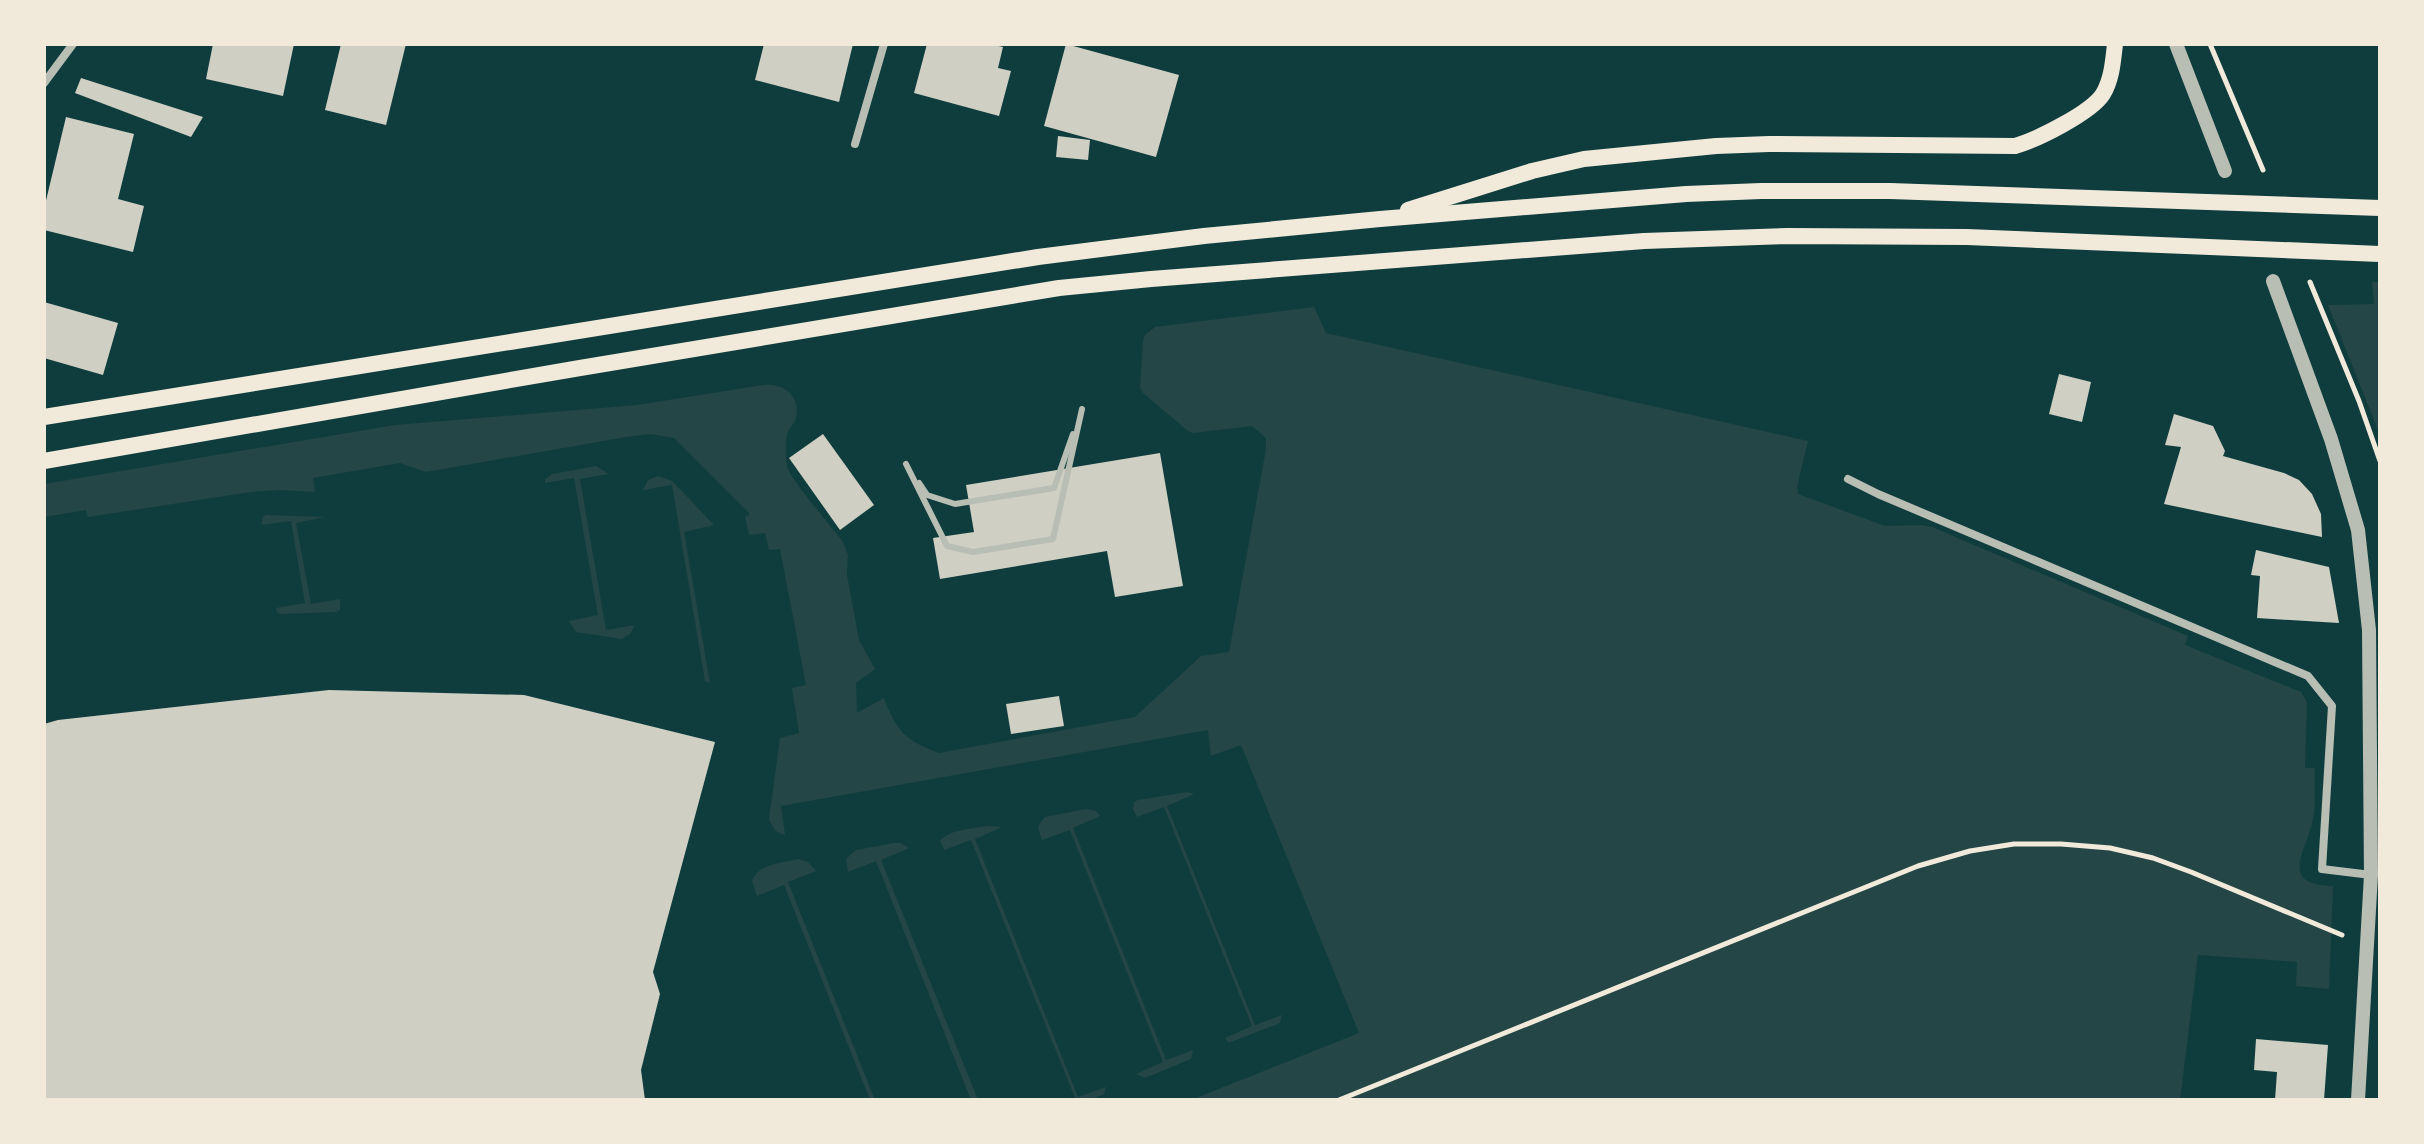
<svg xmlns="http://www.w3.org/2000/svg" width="2424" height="1144" font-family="Barlow,sans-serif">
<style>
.green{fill:#244646}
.building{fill:#cfcfc3}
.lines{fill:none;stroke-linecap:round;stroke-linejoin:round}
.path{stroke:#f1e9da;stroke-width:5}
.service{stroke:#b8beb3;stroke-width:6}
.minor{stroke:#b8beb3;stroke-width:8}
.tertiary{stroke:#b8beb3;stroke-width:14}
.secondary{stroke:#f1e9da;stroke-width:16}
</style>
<rect width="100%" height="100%" fill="#0f3d3e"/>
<g class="green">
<path d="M 2372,282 L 2380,282 L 2380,435 L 2328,305 L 2374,304 Z"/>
<path d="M 1314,307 L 1326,333 L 1808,441 L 1797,487 L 1798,494 L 1885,526 L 1921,525 L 1932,527 L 2188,636 L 2185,645 L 2301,692 L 2307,702 L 2305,768 L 2315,768 C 2314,785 2316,803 2313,819 C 2307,850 2277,885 2333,886 L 2329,989 L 2296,986 L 2297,962 L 2198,955 L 2180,1100 L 1191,1100 L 1359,1033 L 1241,745 L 1211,756 L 1208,730 L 781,806 L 785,835 C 776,833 772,827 769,819 L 780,738 L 799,733 L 792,688 L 806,685 L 780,549 L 769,550 L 765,533 L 749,535 L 745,517 L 750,514 L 674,438 L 651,434 L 626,437 L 426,472 L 400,463 L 313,478 L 315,492 L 279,490 L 251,492 L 88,517 L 86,510 L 44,517 L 44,484 L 395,425 L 637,405 L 763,385 C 783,383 801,395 796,418 C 794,425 788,429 787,435 C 785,443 786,459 787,466 C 789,478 833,528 843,542 L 848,555 L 847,575 L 859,640 L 875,669 L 856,683 L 857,713 L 884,698 C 896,731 906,741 939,753 L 1135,717 L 1201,656 L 1229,652 L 1266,449 L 1266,438 L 1252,426 L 1193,433 L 1188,431 L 1142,392 L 1140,387 L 1143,341 L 1145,335 L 1155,327 Z"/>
<path d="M 596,466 L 609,474 L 580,479 L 606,630 L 635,625 L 630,634 L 622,639 L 576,632 L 569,621 L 598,615 L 574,478 L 545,483 L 545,479 L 552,474 Z"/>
<path d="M 658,476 L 672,481 L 714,525 L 684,532 L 710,683 L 705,681 L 672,485 L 643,490 L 648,480 Z"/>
<path d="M 266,515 L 325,517 L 296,523 L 311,604 L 340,599 L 340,610 L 336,612 L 280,614 L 277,612 L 276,608 L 305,603 L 291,521 L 261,525 L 263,517 Z"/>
<path d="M 1187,792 L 1194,794 L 1167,806 L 1255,1025 L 1282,1015 L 1280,1023 L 1231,1042 L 1228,1042 L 1225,1038 L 1252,1026 L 1164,807 L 1137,817 L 1133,809 L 1134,802 L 1138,800 Z"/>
<path d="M 1086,809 L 1096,811 L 1100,816 L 1073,828 L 1166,1060 L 1193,1050 L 1191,1059 L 1145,1078 L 1136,1074 L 1163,1062 L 1070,830 L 1042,840 L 1038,827 L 1040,823 L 1045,817 Z"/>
<path d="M 987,826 L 1002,827 L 975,839 L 1078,1097 L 1106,1087 L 1104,1094 L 1089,1100 L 1072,1100 L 1075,1098 L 971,840 L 944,850 L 940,841 C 950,829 972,829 987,826 Z"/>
<path d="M 894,843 L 901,843 L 909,848 L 881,860 L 978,1100 L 971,1100 L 876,861 L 848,872 L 846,859 L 856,850 Z"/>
<path d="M 799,859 L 808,862 L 816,871 L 788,882 L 875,1100 L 870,1100 L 784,885 L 757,896 L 752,881 C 759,863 782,863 799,859 Z"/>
</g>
<g class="building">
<path d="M 213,44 L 294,44 L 283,96 L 206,79 Z"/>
<path d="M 341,44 L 406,44 L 386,125 L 325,110 Z"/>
<path d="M 764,44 L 853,44 L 839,102 L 755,80 Z"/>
<path d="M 927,44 L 990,44 L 1003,47 L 998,68 L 1011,71 L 999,116 L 914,93 Z"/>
<path d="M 1066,44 L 1179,75 L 1156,157 L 1044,126 Z"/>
<path d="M 81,78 L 203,117 L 191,137 L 75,93 Z"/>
<path d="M 66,117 L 134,134 L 118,199 L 144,206 L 133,252 L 44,230 L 44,209 Z"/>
<path d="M 1058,136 L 1090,140 L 1088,160 L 1056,157 Z"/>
<path d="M 44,302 L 118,323 L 103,375 L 44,358 Z"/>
<path d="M 2059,374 L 2091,382 L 2082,422 L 2049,414 Z"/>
<path d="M 2174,414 L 2213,426 L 2225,451 L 2223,456 L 2284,473 L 2299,480 L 2312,494 L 2321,514 L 2322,537 L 2164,504 L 2181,447 L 2165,445 Z"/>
<path d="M 823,434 L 874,505 L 840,530 L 789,458 Z"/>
<path d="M 1160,453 L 1183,586 L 1115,597 L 1107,551 L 940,579 L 933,538 L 974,532 L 966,485 Z"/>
<path d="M 2256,550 L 2329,567 L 2339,623 L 2257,618 L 2260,576 L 2251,575 Z"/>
<path d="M 329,690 L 524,695 L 715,742 L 653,972 L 660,994 L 641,1070 L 645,1100 L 44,1100 L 44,724 L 58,720 Z"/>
<path d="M 1059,696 L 1064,726 L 1011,734 L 1006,704 Z"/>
<path d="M 2256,1039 L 2328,1045 L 2324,1100 L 2275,1100 L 2277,1072 L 2254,1070 Z"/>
</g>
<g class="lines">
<g class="path">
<path d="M 2210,44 L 2263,170"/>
<path d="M 2310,282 L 2359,401 L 2380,461"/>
<path d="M 1339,1100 L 1918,866 L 1970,851 L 2014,844 L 2061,844 L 2110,848 L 2153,858 L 2191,872 L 2342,935"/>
</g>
<g class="service">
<path d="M 906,464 L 947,546 L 973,552 L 1053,539 L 1082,409"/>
<path d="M 919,483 L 927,495 L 955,504 L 1054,488 L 1073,434"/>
</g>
<g class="minor">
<path d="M 44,83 L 73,44"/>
<path d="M 855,144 L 884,44"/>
<path d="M 1848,479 L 1878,494 L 2308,676 L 2332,706 L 2322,869 L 2371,875"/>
</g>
<g class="tertiary">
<path d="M 2176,44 L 2225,171"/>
<path d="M 2273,281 L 2331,439 L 2358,530 L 2369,630 L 2371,875 L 2358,1100"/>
</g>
<g class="secondary">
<path d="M 1408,210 L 1532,171 L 1584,159 L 1716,146 L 1769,144 L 2015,146 C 2036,140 2091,113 2103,94 C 2112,79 2113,61 2115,44"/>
<path d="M 44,417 L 1038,257 L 1204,236 L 1380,219 L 1686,194 L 1761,191 L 1890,191 L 2380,208"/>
<path d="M 44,461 L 580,368 L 1059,288 L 1151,279 L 1644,241 L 1787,236 L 1967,237 L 2380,254"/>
</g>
</g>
<rect width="2424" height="1144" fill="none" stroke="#f1e9da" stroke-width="92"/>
</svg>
